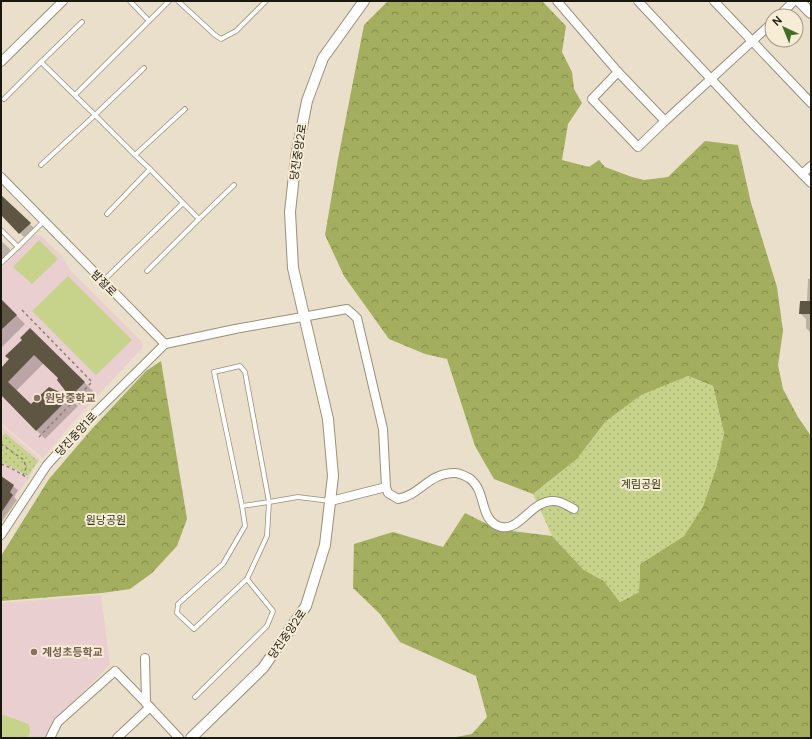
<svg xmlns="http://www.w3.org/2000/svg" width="812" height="739" font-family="Manrope,'Noto Sans KR',sans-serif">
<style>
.education{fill:#eacfd0}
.forest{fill:url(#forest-crowns)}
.park{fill:url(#park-dots)}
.pitch{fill:#c7d28b}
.shadow{fill:#0003}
.building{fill:#5e5542}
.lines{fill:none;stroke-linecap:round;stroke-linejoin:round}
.service-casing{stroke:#998f7b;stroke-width:5.5}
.minor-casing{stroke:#998f7b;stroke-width:10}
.tertiary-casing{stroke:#998f7b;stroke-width:12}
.path{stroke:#898172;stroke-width:1.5;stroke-dasharray:3 3;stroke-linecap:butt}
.service{stroke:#fff;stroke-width:4}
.minor{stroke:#fff;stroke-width:8}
.tertiary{stroke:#fff;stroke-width:10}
.education-dot{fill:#8d6e63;stroke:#f7edd7;stroke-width:1.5}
.labels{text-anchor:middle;stroke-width:4;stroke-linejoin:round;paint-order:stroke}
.street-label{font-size:11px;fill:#1a170f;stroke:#f7edd7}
.education-label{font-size:11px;font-weight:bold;fill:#785e54;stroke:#f7edd7;text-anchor:start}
.park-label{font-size:11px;fill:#343815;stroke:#f7edd7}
</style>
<defs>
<pattern id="forest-crowns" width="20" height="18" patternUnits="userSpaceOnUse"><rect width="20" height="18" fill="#a3ae5e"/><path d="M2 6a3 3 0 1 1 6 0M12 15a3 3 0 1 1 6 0" fill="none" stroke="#848d4c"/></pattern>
<pattern id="park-dots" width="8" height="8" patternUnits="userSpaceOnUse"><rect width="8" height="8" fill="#c7d28b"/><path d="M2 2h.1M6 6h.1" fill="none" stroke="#aab477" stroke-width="1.8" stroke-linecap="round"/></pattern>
</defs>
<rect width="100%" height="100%" fill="#eadfca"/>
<g class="education">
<path d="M 34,235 L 40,235 L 61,255 L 72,272 L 141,341 L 143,347 L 73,422 L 43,458 L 1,423 L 1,268 Z"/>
<path d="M 1,425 L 40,459 L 1,520 Z"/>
<path d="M 101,595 L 110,665 L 52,722 L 44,738 L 1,738 L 1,603 Z"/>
</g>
<g class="forest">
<path d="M 388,1 L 542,1 L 566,26 L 562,52 L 572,72 L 574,89 L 582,103 L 568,124 L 562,160 L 589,167 L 599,160 L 605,167 L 632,177 L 644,180 L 668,177 L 705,141 L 738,145 L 751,203 L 777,287 L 783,331 L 778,365 L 783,389 L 798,417 L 811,436 L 811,738 L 451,738 L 472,734 L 487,717 L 476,676 L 400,642 L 380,614 L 353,588 L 354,544 L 393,532 L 443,547 L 465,513 L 493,527 L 512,531 L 552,536 L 584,570 L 604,581 L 620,602 L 639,592 L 640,564 L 684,536 L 724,434 L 713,386 L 688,376 L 606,421 L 577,459 L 533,494 L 494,479 L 475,446 L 447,359 L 425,354 L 389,339 L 344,276 L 325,235 L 338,159 L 364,25 Z"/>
<path d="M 161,361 L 187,519 L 177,546 L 152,573 L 130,589 L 102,593 L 1,601 L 1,556 L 49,479 L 91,430 L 146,371 Z"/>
</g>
<g class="park">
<path d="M 688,376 L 713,386 L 724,434 L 717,466 L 703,507 L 684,536 L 640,564 L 639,592 L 620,602 L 604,581 L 584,570 L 552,536 L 533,494 L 577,459 L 606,421 L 641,395 Z"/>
<path d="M 5,433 L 38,461 L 28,476 L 12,467 L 1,463 L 1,438 Z"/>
</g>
<g class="pitch">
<path d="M 39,240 L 58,259 L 32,284 L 13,267 Z"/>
<path d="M 68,276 L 132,340 L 96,375 L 32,311 Z"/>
<path d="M 1,714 L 28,724 C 31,729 30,733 28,738 L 1,738 Z"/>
</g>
<g class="shadow">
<path d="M 2,197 L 34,228 L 24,237 L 1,214 Z"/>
<path d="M 1,241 L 10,249 L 9,254 L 1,262 Z"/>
<path d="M 808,279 L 811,279 L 811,333 L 806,328 L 806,319 L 800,313 L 807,302 Z"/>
<path d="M 1,300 L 25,324 L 1,348 Z"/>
<path d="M 30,329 L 93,391 L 80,405 L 58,380 L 59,378 L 44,363 L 16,391 L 31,406 L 49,389 L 70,398 L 78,406 L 45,439 L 1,394 L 1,370 L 11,360 Z"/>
<path d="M 1,477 L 18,490 L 14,497 L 17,500 L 1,523 Z"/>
</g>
<g class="building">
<path d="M 1,195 L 31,223 L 19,234 L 1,215 Z"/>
<path d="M 1,299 L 17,315 L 1,330 Z"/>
<path d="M 800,301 L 811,301 L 811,314 L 799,314 Z"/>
<path d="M 30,328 L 85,382 L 70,397 L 57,380 L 58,378 L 34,355 L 8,382 L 31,404 L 49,387 L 70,397 L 36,431 L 1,395 L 1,368 L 9,359 L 5,356 L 22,340 L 20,338 Z"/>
<path d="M 1,476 L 14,485 L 10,492 L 13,495 L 1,513 Z"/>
</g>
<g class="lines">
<defs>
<g id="service">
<path d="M 178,1 L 215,35 L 221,39 L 236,31 L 266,1"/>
<path d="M 149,21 L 169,1"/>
<path d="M 41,62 L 82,22"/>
<path d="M 75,95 L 149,21 L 130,1"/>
<path d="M 4,99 L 41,62 L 95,115 L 41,165"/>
<path d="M 135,155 L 95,115 L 144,68"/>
<path d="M 150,169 L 135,155 L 185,109"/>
<path d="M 107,214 L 150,169 L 183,203"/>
<path d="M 1,230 L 18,247 L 1,263"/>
<path d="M 18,247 L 44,221"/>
<path d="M 147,271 L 199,219"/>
<path d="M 103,281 L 183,203 L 199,219 L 234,185"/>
<path d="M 242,506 L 245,526 L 223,564 L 178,604 L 177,613 L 194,629 L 247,579 L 267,536 L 269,502 L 242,506 L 214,372 L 240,366 L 245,372 L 269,502 L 298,497 L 330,501"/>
<path d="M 195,697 L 267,626 L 273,611 L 247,579"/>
</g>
<g id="minor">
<path d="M 557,1 L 618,72 L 665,121 L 772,23"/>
<path d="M 638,1 L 755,126 L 811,183"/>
<path d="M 714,1 L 811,103"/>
<path d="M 779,16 L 794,1"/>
<path d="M 1,62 L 63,1"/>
<path d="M 618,72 L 592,99 L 638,147 L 665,121"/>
<path d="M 802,174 L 811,166"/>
<path d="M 1,177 L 165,344"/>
<path d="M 165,344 L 235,329 L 347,309 L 357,318 L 383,429 L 386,487 L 331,501"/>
<path d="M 386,487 L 388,493 L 398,499 C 422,494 428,473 455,473 C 460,473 465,476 469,478 C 488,491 478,521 501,527 C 521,531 531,500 554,501 C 561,501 568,506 574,509"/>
<path d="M 1,535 L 47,465 L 90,418 L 165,344"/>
<path d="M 145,658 L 146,703"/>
<path d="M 50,738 L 58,722 L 115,671 L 150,707 L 179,738"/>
<path d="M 117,738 L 150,707"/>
</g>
<g id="tertiary">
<path d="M 799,1 L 811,13"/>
<path d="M 191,738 L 263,668 L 306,606 L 325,545 L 333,476 L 328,419 L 293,268 L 290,212 L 296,157 L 307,101 L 323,58 L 364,1"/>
</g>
</defs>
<use href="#service" class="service-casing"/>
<use href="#minor" class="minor-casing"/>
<use href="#tertiary" class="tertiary-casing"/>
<g class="path">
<path d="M 22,310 L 92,382 L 39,437"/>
<path d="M 1,444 L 24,460 L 26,468 L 23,475"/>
<path d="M 1,464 L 11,468 L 28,478"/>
</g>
<use href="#service" class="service"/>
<use href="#minor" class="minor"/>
<use href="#tertiary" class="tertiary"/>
</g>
<g class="education-dot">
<circle cx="37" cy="398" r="4"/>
<circle cx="34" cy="652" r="4"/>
</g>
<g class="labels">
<g class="street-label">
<text transform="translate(298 152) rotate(-81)" y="4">당진중앙2로</text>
<text transform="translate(104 283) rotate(46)" y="4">밤절로</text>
<text transform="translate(76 434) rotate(-47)" y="4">당진중앙1로</text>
<text transform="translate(287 634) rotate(-55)" y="4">당진중앙2로</text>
</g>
<g class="education-label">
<text x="45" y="402">원당중학교</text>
<text x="42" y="656">계성초등학교</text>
</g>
<g class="park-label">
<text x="641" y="488">계림공원</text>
<text x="106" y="524">원당공원</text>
</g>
</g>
<rect width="812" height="739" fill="none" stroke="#1a170f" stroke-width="4"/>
<g transform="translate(784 28) rotate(316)"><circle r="19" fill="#f7edd7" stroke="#9f9787"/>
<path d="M0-3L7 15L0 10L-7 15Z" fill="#456b25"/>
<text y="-6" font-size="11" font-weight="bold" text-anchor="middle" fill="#1a170f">N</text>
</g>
</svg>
